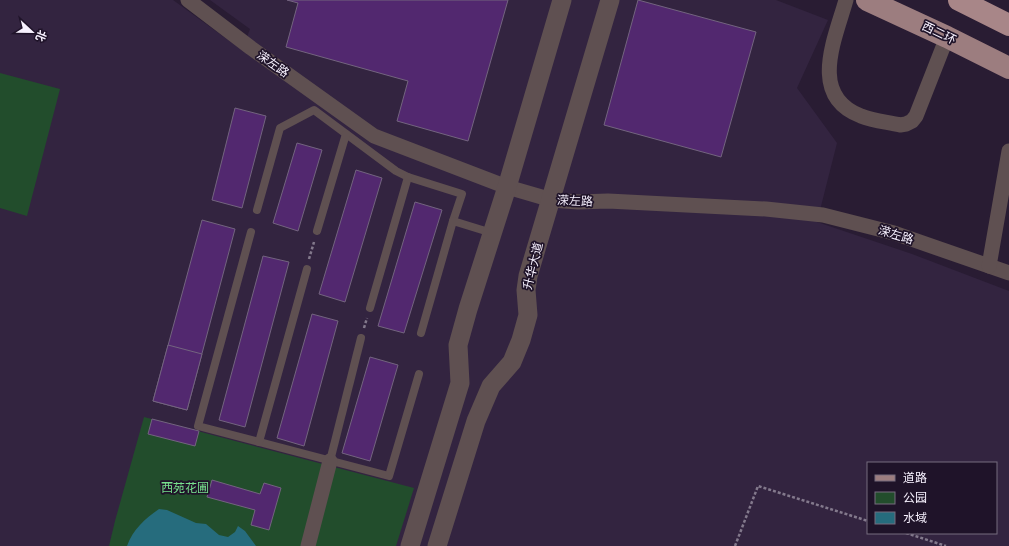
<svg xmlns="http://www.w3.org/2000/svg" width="1009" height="546" font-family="'Exo 2','Noto Sans SC',sans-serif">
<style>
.built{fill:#332440;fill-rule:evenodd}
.green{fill:#224d2c}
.water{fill:#266c7d}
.building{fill:#52286f;stroke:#73647f}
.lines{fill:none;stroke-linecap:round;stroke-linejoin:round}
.path{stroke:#83798c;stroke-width:2.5;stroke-dasharray:3 2;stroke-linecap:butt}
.service{stroke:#5f5051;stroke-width:8}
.minor{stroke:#5f5051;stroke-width:15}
.tertiary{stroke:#5f5051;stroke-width:19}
.primary{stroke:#9c7d7f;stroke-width:22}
.trunk{stroke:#a88688;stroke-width:22}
.labels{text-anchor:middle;stroke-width:3.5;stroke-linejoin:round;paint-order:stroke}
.street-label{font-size:12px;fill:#f8f2ff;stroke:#1f1329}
.park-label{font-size:12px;fill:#77e08d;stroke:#1f1329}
</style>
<rect width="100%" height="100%" fill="#291c33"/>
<path class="built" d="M 0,0 L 173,0 L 242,50 L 250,29 L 210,0 L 776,0 L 828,20 L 797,88 L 837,143 L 817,222 L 912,254 L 1009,291 L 1009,546 L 0,546 ZM 868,463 L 996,463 L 996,533 L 868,533 Z"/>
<g class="green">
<path d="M 0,73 L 60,89 L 27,216 L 0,208 Z"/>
<path d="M 144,417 L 414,488 L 396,546 L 109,546 L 115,521 Z"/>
</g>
<path class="water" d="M 159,509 L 167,510 L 196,523 L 206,524 L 219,535 L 228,537 L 235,532 L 238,526 L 245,531 L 256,546 L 127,546 C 133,529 145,519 159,509 Z"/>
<g class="building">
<path d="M 287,0 L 508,0 L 468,141 L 397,121 L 408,81 L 286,47 L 298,3 Z"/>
<path d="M 638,0 L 756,32 L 721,157 L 604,125 Z"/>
<path d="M 235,108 L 266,116 L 242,208 L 212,200 Z"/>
<path d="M 297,143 L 322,150 L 298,231 L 273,223 Z"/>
<path d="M 356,170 L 382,178 L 345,302 L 319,294 Z"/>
<path d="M 415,202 L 442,210 L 404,333 L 378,326 Z"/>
<path d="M 202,220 L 235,229 L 187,410 L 153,401 Z"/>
<path d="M 263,256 L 289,262 L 245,427 L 219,420 Z"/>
<path d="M 312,314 L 338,321 L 304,446 L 277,438 Z"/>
<path d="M 168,345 L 202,354 L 187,410 L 153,401 Z"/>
<path d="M 370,357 L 398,365 L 370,461 L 342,453 Z"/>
<path d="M 152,419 L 199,431 L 195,446 L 148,434 Z"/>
<path d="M 212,480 L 260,494 L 264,483 L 281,488 L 269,530 L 251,525 L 255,510 L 207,497 Z"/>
</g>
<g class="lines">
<g class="path">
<path d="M 309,259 L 314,242"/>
<path d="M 364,328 L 367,318"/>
<path d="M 906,533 L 946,546"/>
<path d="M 735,546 L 758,486 L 868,521"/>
</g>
<g class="service">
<path d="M 257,210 L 280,128 L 314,110 L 396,171 L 408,177 L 462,194 L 453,221"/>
<path d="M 317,231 L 346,134"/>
<path d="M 251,232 L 198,426 L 389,476 L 419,374"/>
<path d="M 370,308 L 408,177"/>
<path d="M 421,333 L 453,221 L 492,233"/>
<path d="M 259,442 L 307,269"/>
<path d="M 330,461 L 361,338"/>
</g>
<g class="minor">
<path d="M 188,0 L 251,48 L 374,136 L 507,187 L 552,200 L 578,202 L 608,201 L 766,209 L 823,215 L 894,233 L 1009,273"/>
<path d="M 846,0 C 835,39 808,96 861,116 C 873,121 887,122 900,125 L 906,124 L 912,121 L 916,116 L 947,37"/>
<path d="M 989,266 L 1009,151"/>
<path d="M 308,546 L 330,461"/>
</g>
<g class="tertiary">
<path d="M 410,546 L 460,383 L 458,345 L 468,309 L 507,187 L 562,0"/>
<path d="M 437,546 L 476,421 L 491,386 L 512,362 L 521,340 L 528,315 L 526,290 L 528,276 L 610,0"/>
</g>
<path class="primary" d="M 867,0 L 947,37 L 1009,68"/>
<path class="trunk" d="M 959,0 L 1009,25"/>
</g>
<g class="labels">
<g class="street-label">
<text transform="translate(939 33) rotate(26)" y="4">西二环</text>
<text transform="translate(273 64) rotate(35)" y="4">溁左路</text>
<text transform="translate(575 201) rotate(2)" y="4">溁左路</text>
<text transform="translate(896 235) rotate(17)" y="4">溁左路</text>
<text transform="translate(533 266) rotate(-76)" y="4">升华大道</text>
</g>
<g class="park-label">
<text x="185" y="492">西苑花圃</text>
</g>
</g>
<rect x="867" y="462" width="130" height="72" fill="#1f1329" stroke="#766c7f"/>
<rect x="875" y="475" width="20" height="6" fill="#9c7d7f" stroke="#766c7f"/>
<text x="903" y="482" font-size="12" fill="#f8f2ff">道路</text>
<rect x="875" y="492" width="20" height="12" fill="#224d2c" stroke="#766c7f"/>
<text x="903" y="502" font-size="12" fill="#f8f2ff">公园</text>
<rect x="875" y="512" width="20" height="12" fill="#266c7d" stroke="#766c7f"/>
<text x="903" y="522" font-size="12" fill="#f8f2ff">水域</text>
<g transform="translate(32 32) rotate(112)" stroke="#1f1329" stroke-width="3" paint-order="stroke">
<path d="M0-3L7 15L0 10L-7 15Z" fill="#f8f2ff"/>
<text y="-6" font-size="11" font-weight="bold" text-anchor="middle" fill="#f8f2ff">北</text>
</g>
</svg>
